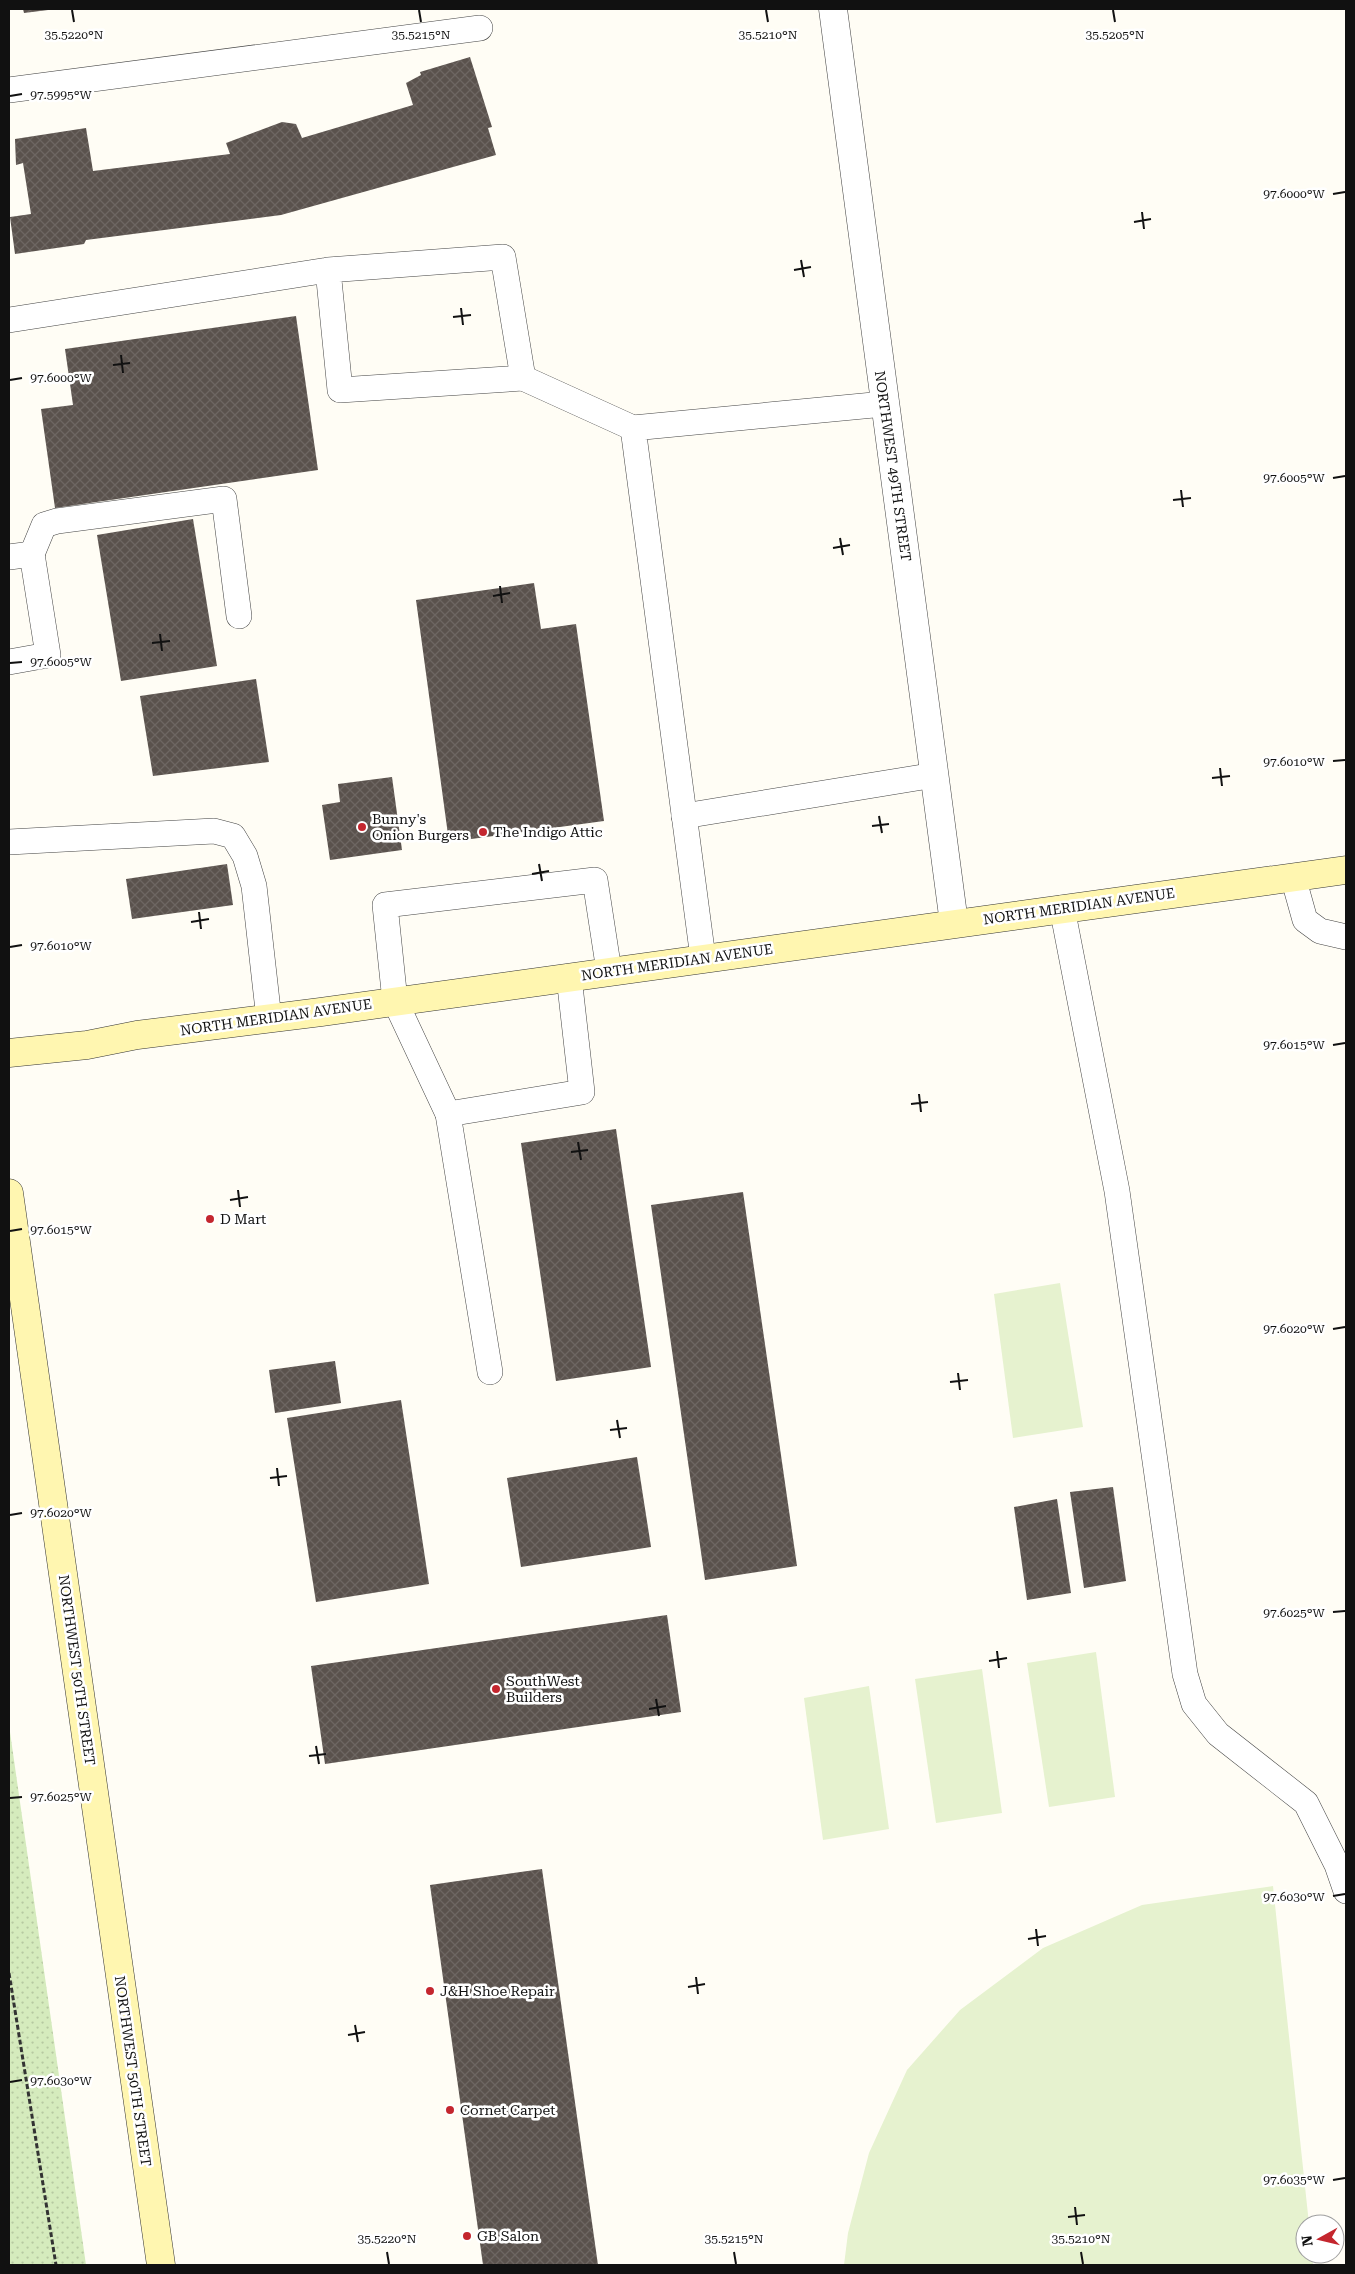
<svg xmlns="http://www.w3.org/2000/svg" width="1355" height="2274" font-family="'Roboto Serif',serif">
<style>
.park{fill:url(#park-dots)}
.pitch{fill:#e6f2cf}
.building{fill:url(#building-cross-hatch)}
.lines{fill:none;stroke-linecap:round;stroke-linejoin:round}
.lane-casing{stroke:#444;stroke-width:26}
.street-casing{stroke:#444;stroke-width:29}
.secondary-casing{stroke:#333;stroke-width:29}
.path{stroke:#333;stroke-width:3;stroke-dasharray:5 2.5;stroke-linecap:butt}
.lane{stroke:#fff;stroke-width:25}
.street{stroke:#fff;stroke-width:28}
.secondary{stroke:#fff6b0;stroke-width:28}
.ticks{fill:none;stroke:#111;stroke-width:2}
.poi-dot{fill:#c4262e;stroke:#fff;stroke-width:2}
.labels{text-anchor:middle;stroke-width:5;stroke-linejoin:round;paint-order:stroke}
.street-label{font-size:14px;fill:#111;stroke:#fff}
.poi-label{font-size:14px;fill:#111;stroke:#fff;text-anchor:start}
.ticks-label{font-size:12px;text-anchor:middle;fill:#111;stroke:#fff;stroke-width:5;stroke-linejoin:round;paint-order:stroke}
</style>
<defs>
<pattern id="park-dots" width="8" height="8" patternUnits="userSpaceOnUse" patternTransform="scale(1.25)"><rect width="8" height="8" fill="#d5ebbd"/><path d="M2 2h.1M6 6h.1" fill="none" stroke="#b6c8a1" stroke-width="1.8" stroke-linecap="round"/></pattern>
<pattern id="building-cross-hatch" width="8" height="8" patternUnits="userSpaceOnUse" patternTransform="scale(1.25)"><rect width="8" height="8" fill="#5a524d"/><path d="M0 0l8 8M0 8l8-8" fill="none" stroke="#6d6662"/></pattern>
</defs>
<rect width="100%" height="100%" fill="#fffdf5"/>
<path class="park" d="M 9,1725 L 86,2265 L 9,2265 Z"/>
<g class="pitch">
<path d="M 1060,1283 L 1083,1427 L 1013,1438 L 994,1294 Z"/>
<path d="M 1096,1652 L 1115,1797 L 1049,1807 L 1027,1663 Z"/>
<path d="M 982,1669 L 1002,1813 L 936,1823 L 915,1679 Z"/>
<path d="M 869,1686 L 889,1829 L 823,1840 L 804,1698 Z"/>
<path d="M 1273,1886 L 1309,2224 L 1305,2224 L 1305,2254 L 1312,2254 L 1313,2265 L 844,2265 L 848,2233 L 869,2153 L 907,2070 L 960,2010 L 1043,1948 L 1142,1905 Z"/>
</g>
<g class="building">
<path d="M 23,9 L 48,9 L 48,10 L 24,13 Z"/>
<path d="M 470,57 L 492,127 L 488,128 L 496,155 L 281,215 L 86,240 L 84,244 L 15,254 L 10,217 L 31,214 L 23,163 L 16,165 L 15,139 L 86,128 L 93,171 L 230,154 L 226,143 L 282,122 L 296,124 L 302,138 L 413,105 L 406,83 L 421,75 L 420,72 Z"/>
<path d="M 296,316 L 318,470 L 55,508 L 41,409 L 73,405 L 65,349 Z"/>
<path d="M 193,519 L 217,666 L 121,681 L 97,535 Z"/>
<path d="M 534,583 L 541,629 L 576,624 L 604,821 L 449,842 L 416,600 Z"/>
<path d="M 256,679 L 269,762 L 153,776 L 140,696 Z"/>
<path d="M 392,777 L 402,850 L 330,860 L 322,805 L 340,802 L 338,784 Z"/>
<path d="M 227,864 L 233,905 L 132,919 L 126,879 Z"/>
<path d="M 616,1129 L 651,1367 L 556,1381 L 521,1143 Z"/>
<path d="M 743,1192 L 797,1566 L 705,1580 L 651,1205 Z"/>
<path d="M 335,1361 L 341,1403 L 275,1413 L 269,1370 Z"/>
<path d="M 401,1400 L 429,1584 L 316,1602 L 287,1418 Z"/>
<path d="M 637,1457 L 651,1547 L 521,1567 L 507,1478 Z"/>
<path d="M 1113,1487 L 1126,1581 L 1084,1588 L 1070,1492 Z"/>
<path d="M 1057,1499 L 1071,1593 L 1027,1600 L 1014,1507 Z"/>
<path d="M 667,1615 L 681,1712 L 325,1764 L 311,1666 Z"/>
<path d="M 542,1869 L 598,2265 L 483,2265 L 430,1885 Z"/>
</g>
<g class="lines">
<defs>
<g id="lane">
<path d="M 9,90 L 480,28"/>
<path d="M 9,320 L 328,270 L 503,257 L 523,378 L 340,390 L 328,270"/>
<path d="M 523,378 L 633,428"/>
<path d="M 32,554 L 44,525 L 57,521 L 224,499 L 239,616"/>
<path d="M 9,557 L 32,554 L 48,655 L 9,662"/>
<path d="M 684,816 L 935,775"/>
<path d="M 9,842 L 214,831 L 233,836 L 245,856 L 254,886 L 269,1019"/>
<path d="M 1293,877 L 1305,920 L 1320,931 L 1346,937"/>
<path d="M 1062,908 L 1117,1191 L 1185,1674 L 1194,1704 L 1218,1734 L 1306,1803 L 1337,1865 L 1346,1891"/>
<path d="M 703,958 L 633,428 L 884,404"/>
<path d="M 448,1114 L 582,1092 L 569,977"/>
<path d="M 490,1372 L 448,1114 L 395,1001 L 385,905 L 595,880 L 609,971"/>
</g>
<path id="street" d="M 833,9 L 954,923"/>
<g id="secondary">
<path d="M 9,1053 L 87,1045 L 137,1035 L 321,1012 L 1346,870"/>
<path d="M 9,1193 L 161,2265"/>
</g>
</defs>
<use href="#lane" class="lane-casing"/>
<use href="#street" class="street-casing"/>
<use href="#secondary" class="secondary-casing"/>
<path class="path" d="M 9,1973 L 56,2265"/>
<use href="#lane" class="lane"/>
<use href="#street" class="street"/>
<use href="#secondary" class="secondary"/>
</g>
<path class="ticks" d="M 72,10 L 74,22M 419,10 L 421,22M 766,10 L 768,22M 1113,10 L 1115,22M 10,96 L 22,94M 1333,194 L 1345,192M 1142,212 L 1144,229M 1134,222 L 1151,219M 801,260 L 804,277M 794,270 L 811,267M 461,308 L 463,325M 453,317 L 471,315M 121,355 L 123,373M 113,365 L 130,363M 10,380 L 22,378M 1333,478 L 1345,476M 1181,490 L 1183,507M 1173,500 L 1191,498M 840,538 L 843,555M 833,548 L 850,545M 500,586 L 502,603M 493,596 L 510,593M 160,634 L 162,651M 152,643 L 170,641M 10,663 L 22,662M 1333,761 L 1345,760M 1220,768 L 1222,786M 1212,778 L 1230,776M 879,816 L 882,833M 872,826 L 889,824M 539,864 L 542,881M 532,874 L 549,871M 199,912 L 201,929M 191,922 L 209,919M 10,947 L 22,945M 1333,1045 L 1345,1043M 919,1094 L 921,1112M 911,1104 L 928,1102M 578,1142 L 581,1160M 571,1152 L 588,1150M 238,1190 L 240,1207M 230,1200 L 248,1197M 10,1231 L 22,1229M 1333,1329 L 1345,1327M 958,1373 L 960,1390M 950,1382 L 968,1380M 617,1420 L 620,1438M 610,1430 L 627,1428M 277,1468 L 279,1486M 270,1478 L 287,1476M 10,1515 L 22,1513M 1333,1612 L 1345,1611M 997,1651 L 999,1668M 989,1661 L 1007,1658M 656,1699 L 659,1716M 649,1709 L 666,1706M 316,1746 L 319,1764M 309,1756 L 326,1754M 10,1798 L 22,1797M 1333,1896 L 1345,1894M 1036,1929 L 1038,1946M 1028,1939 L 1046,1936M 696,1977 L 698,1994M 688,1987 L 705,1984M 355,2025 L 358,2042M 348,2035 L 365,2032M 10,2082 L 22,2080M 1333,2180 L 1345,2178M 1075,2207 L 1077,2225M 1068,2217 L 1085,2215M 387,2252 L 389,2264M 734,2252 L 736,2264M 1081,2252 L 1083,2264"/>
<g class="poi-dot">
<circle cx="362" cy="827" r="5"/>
<circle cx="483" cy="832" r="5"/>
<circle cx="210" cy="1219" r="5"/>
<circle cx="496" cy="1689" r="5"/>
<circle cx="430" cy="1991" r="5"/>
<circle cx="450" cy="2110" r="5"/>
<circle cx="467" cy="2236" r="5"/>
</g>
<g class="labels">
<g class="street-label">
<text transform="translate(893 466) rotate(82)" y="5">NORTHWEST 49TH STREET</text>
<text transform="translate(1079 906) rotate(-8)" y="5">NORTH MERIDIAN AVENUE</text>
<text transform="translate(677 962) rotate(-8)" y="5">NORTH MERIDIAN AVENUE</text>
<text transform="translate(276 1017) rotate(-8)" y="5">NORTH MERIDIAN AVENUE</text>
<text transform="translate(77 1670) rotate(82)" y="5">NORTHWEST 50TH STREET</text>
<text transform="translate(133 2071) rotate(82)" y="5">NORTHWEST 50TH STREET</text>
</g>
<g class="poi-label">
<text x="372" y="824">Bunny's<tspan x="372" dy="16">Onion Burgers</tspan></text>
<text x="493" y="837">The Indigo Attic</text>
<text x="220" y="1224">D Mart</text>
<text x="506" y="1686">SouthWest<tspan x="506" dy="16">Builders</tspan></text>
<text x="440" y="1996">J&amp;H Shoe Repair</text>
<text x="460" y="2115">Cornet Carpet</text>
<text x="477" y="2241">GB Salon</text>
</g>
</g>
<g class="ticks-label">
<text x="74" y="39">35.5220°N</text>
<text x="421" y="39">35.5215°N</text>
<text x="768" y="39">35.5210°N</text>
<text x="1115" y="39">35.5205°N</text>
<text x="61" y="99">97.5995°W</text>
<text x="1294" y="198">97.6000°W</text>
<text x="61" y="382">97.6000°W</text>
<text x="1294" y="482">97.6005°W</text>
<text x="61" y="666">97.6005°W</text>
<text x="1294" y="766">97.6010°W</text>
<text x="61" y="950">97.6010°W</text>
<text x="1294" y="1049">97.6015°W</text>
<text x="61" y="1234">97.6015°W</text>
<text x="1294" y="1333">97.6020°W</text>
<text x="61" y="1517">97.6020°W</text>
<text x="1294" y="1617">97.6025°W</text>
<text x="61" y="1801">97.6025°W</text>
<text x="1294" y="1901">97.6030°W</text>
<text x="61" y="2085">97.6030°W</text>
<text x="1294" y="2184">97.6035°W</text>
<text x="387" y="2243">35.5220°N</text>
<text x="734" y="2243">35.5215°N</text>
<text x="1081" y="2243">35.5210°N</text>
</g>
<rect width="1355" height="2274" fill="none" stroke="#111111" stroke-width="20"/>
<g transform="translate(1320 2239) rotate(262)"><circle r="24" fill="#ffffff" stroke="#a0a0a0"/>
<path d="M0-4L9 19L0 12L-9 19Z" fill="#c4262e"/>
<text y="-8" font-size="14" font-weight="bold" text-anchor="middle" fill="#111111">N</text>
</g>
</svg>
